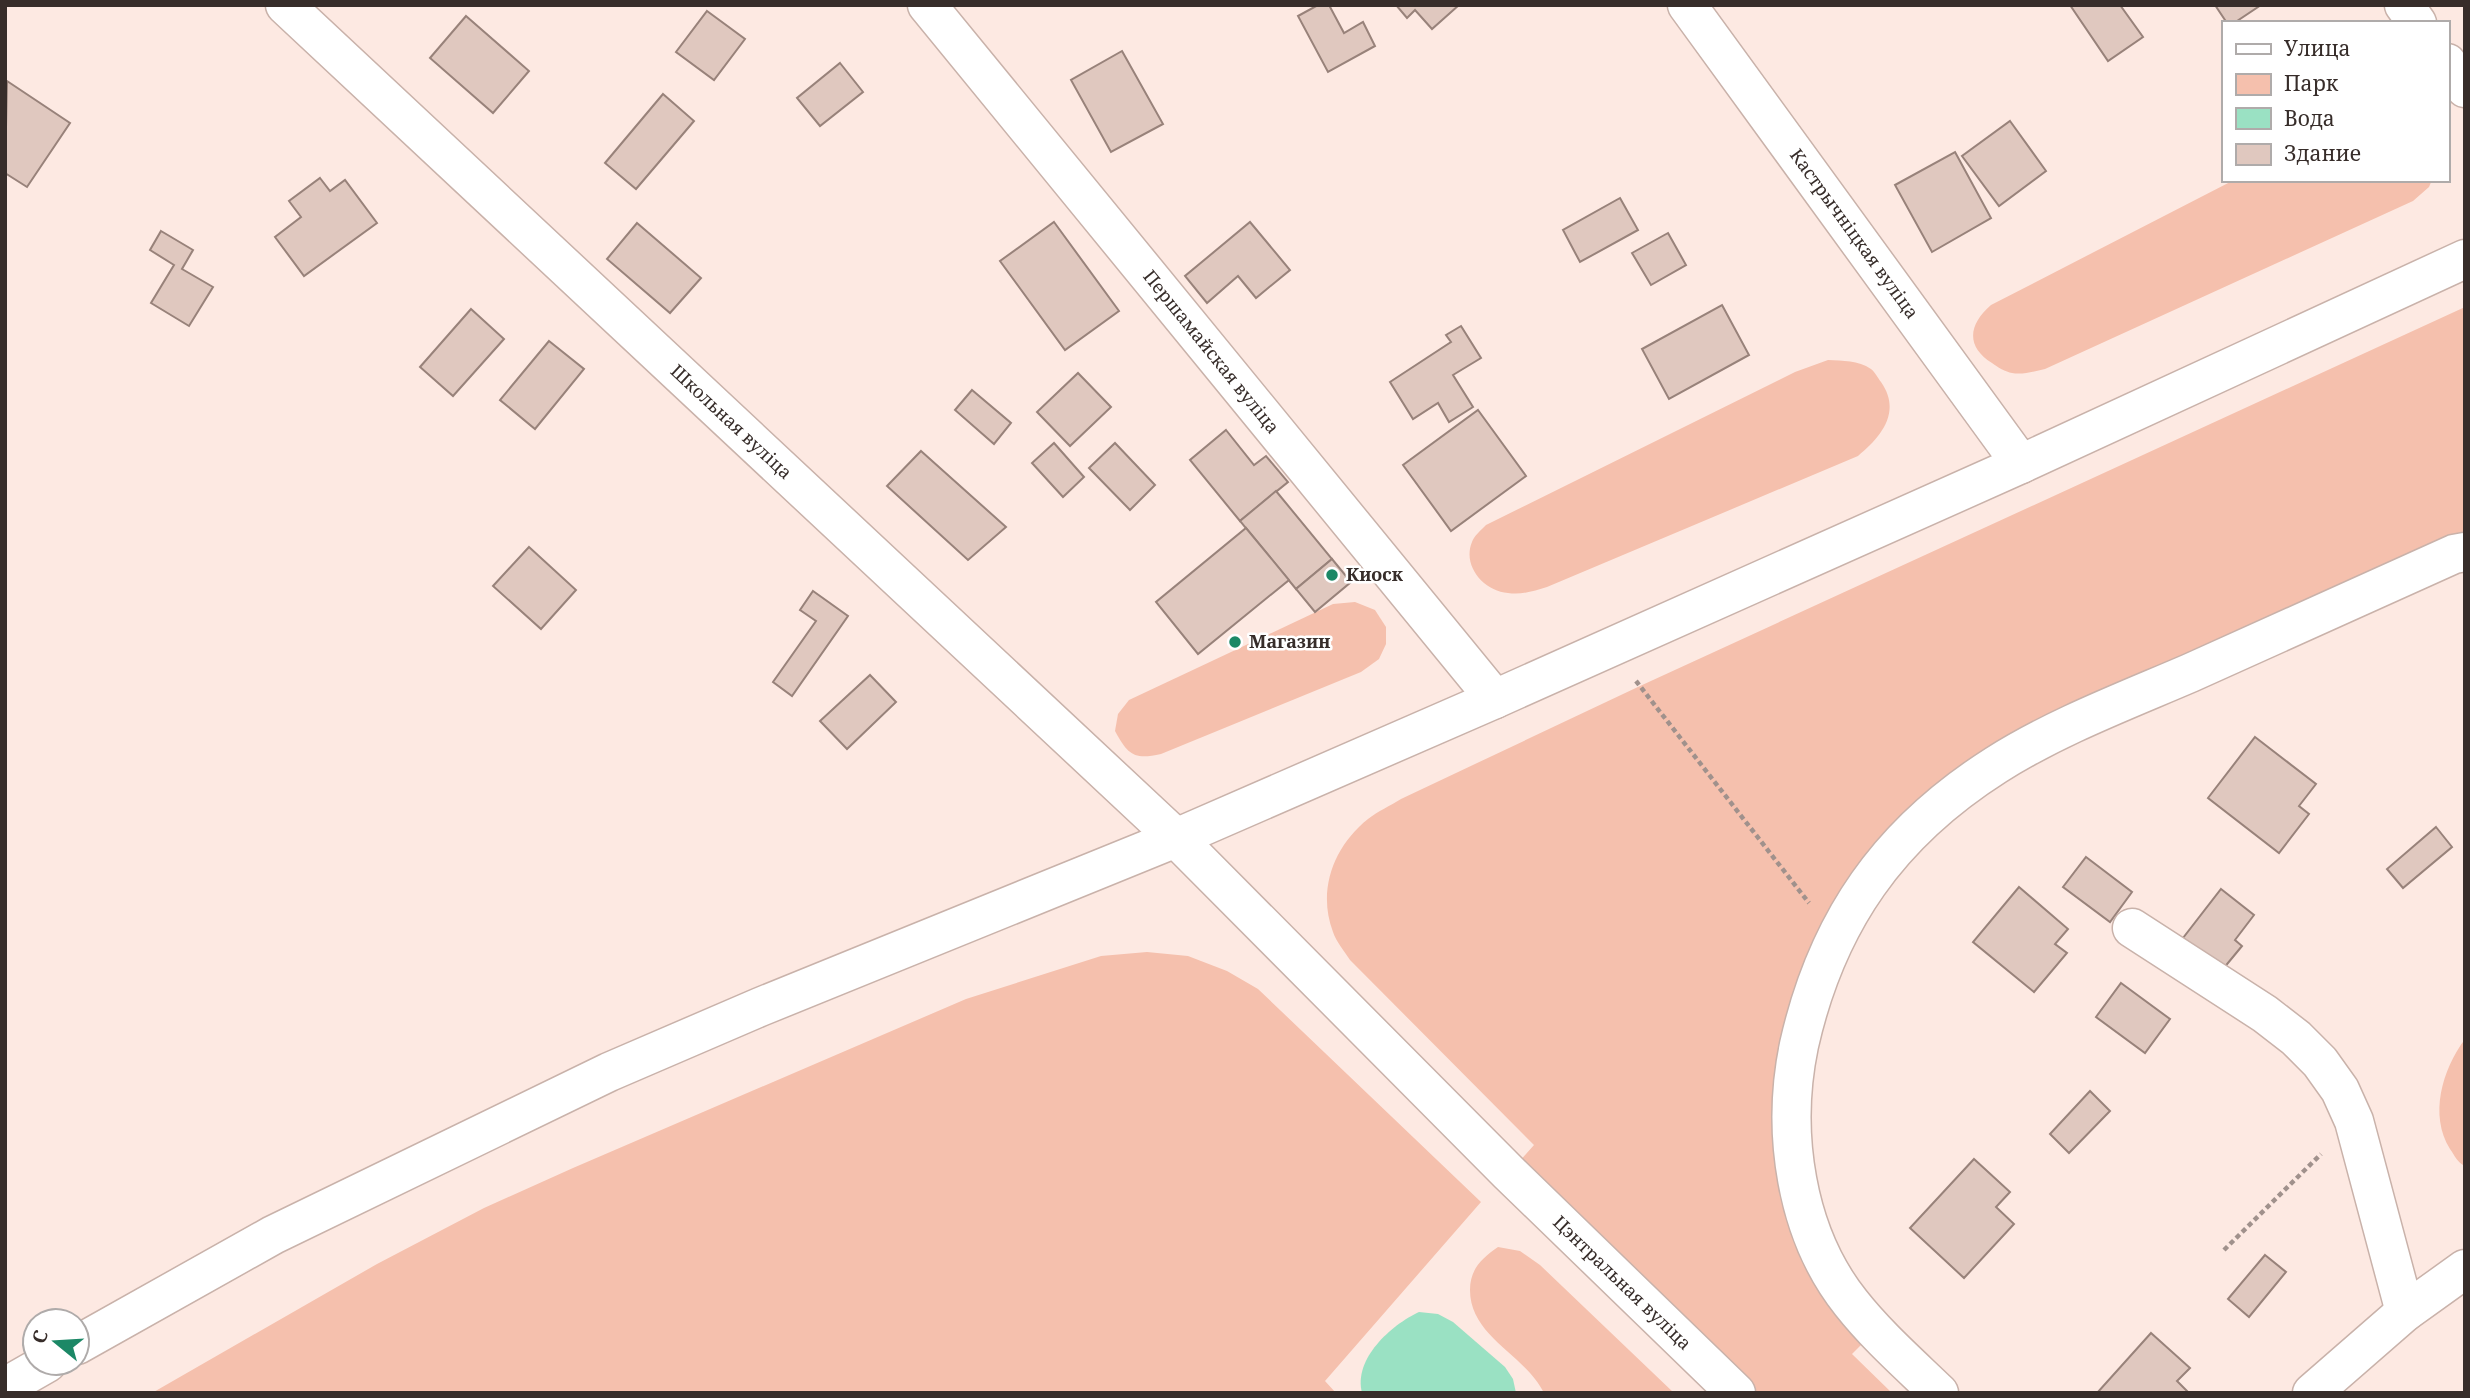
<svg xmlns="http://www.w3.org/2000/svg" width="2470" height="1398" font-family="'Noto Serif',serif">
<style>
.green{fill:#f5c0ad}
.water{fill:#9ae1c3}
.building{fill:#e0c8bf;stroke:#98827a;stroke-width:2}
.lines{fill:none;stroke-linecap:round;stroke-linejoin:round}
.minor-casing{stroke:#c9b2aa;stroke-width:41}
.secondary-casing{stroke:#c9b2aa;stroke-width:41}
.path{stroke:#a0918c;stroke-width:4.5;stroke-dasharray:5 3.5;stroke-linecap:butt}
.minor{stroke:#fff;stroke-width:38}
.secondary{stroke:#fff;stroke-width:38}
.poi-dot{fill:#1c8866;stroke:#fff;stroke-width:2.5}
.labels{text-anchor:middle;stroke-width:5;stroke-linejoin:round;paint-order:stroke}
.street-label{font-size:18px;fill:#372d2a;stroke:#fff}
.poi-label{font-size:18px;font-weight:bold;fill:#372d2a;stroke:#fff;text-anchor:start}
</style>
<rect width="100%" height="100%" fill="#fde9e2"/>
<g class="green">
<path d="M 2234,180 L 2432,180 L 2429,187 L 2413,201 L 2045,369 C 2035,371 2023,375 2012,373 C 2006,372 1997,367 1992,363 C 1965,346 1969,324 1991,305 Z"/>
<path d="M 2465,307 L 2465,552 L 2052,735 L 1857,898 L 1792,1147 L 1875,1331 L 1852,1354 L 1892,1393 L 1736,1393 L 1509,1173 L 1534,1145 L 1350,960 C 1344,951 1336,941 1333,932 C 1317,890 1334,846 1368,819 C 1378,811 1390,806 1401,799 L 1640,686 Z"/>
<path d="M 1828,360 C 1843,361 1858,360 1871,369 C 1875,372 1878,378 1881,382 C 1902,412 1881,437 1858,456 L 1547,587 C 1534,591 1522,595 1508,593 C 1484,591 1462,566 1472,542 C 1474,536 1481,530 1486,525 L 1795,372 Z"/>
<path d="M 1355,602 L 1375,610 L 1386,627 L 1386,644 L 1379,659 L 1361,672 L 1161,754 C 1134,760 1128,755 1115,731 L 1118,714 L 1129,700 L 1333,604 Z"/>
<path d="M 1147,952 L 1188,956 L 1227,971 L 1258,989 L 1481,1202 L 1325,1381 L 1336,1393 L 152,1393 L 377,1264 L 484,1208 L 573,1168 L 966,999 L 1101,956 Z"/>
<path d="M 2465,1039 L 2465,1166 C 2457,1162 2455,1156 2450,1149 C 2429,1115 2442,1070 2465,1039 Z"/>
<path d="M 1498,1247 L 1520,1251 L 1540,1265 L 1674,1393 L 1544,1393 C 1525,1354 1470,1337 1470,1290 C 1470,1269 1482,1258 1498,1247 Z"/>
</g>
<path class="water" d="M 1419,1312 L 1438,1314 L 1453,1322 L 1505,1367 L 1513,1379 L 1516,1393 L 1362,1393 C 1353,1359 1391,1325 1419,1312 Z"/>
<g class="building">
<path d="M 1318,5 L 1329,5 L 1344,33 L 1363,22 L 1375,46 L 1328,72 L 1298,16 Z"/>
<path d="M 1396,5 L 1459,5 L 1432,29 L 1415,10 L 1407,18 Z"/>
<path d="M 2070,5 L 2120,5 L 2143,37 L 2108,61 Z"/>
<path d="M 2215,5 L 2261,5 L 2234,23 L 2227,23 Z"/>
<path d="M 707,11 L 745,39 L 714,80 L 676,52 Z"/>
<path d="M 466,16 L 529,71 L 493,113 L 430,58 Z"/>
<path d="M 1122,51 L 1163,124 L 1111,152 L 1071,80 Z"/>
<path d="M 840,63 L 863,92 L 820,126 L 797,98 Z"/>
<path d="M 7,81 L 70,123 L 27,187 L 5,173 Z"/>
<path d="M 663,94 L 694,121 L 636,189 L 605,163 Z"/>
<path d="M 2010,121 L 2046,171 L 1999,206 L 1962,156 Z"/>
<path d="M 1955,152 L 1991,218 L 1932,252 L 1895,185 Z"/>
<path d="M 320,178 L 330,191 L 345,180 L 377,223 L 304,276 L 275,237 L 301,217 L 289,201 Z"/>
<path d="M 1620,198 L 1638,230 L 1580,262 L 1563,230 Z"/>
<path d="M 1054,222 L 1119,311 L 1065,350 L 1000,261 Z"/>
<path d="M 1250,222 L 1290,270 L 1256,298 L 1238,276 L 1207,303 L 1185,276 Z"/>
<path d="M 637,223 L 701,278 L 670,313 L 607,259 Z"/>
<path d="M 161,231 L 193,250 L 182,269 L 213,287 L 189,326 L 151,303 L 174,265 L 150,250 Z"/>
<path d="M 1668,233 L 1686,265 L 1651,285 L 1632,253 Z"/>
<path d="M 1722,305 L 1749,355 L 1669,399 L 1642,349 Z"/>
<path d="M 471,309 L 504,339 L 453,396 L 420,367 Z"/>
<path d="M 1461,326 L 1481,358 L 1453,375 L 1473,407 L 1449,422 L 1438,403 L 1413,419 L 1390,382 L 1451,342 L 1446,335 Z"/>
<path d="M 549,341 L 584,369 L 535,429 L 500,400 Z"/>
<path d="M 1078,373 L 1111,407 L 1070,446 L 1037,412 Z"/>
<path d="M 972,390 L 1011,423 L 994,444 L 955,410 Z"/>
<path d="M 1478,410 L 1526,476 L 1451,531 L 1403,465 Z"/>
<path d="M 1226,430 L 1254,465 L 1266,456 L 1288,482 L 1240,521 L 1190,460 Z"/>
<path d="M 1054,443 L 1084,477 L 1063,497 L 1032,463 Z"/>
<path d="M 1115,443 L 1155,485 L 1130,510 L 1089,468 Z"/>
<path d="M 921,451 L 1006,527 L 968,560 L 887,486 Z"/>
<path d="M 1276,491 L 1332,559 L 1296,589 L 1240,521 Z"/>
<path d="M 1246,528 L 1289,580 L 1198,654 L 1156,602 Z"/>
<path d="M 529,547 L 576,590 L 541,629 L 493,586 Z"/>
<path d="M 1332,559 L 1351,582 L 1315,612 L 1296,589 Z"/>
<path d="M 813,591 L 848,616 L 792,696 L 773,682 L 816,621 L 800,610 Z"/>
<path d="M 870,675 L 896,702 L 847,749 L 820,721 Z"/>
<path d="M 2255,737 L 2316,784 L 2299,806 L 2309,814 L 2279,853 L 2208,798 Z"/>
<path d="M 2436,827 L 2452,847 L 2403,888 L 2387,869 Z"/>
<path d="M 2086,857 L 2132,892 L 2110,922 L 2063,887 Z"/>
<path d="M 2019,887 L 2068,929 L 2055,944 L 2067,953 L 2034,992 L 1973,942 Z"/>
<path d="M 2221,889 L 2254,915 L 2235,940 L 2242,946 L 2223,969 L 2183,938 Z"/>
<path d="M 2121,983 L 2170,1019 L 2145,1053 L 2096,1017 Z"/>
<path d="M 2090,1091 L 2110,1111 L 2069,1153 L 2050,1134 Z"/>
<path d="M 1974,1159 L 2010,1192 L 1996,1207 L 2014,1224 L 1964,1278 L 1910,1228 Z"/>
<path d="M 2265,1255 L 2286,1272 L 2249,1317 L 2228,1299 Z"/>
<path d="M 2151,1333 L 2190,1368 L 2177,1381 L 2189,1393 L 2097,1393 Z"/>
</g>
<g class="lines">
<defs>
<g id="minor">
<path d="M 285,5 L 1176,838 L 1509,1173 L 1736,1393"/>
<path d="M 927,5 L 1495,699"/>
<path d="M 1687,5 L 2021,464"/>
<path d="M 2404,5 L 2417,23"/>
<path d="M 2447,63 L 2465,88"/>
<path d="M 2132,928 L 2265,1014 L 2296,1038 L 2320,1062 L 2340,1090 L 2354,1121 L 2405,1312"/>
<path d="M 1939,1393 C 1909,1364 1877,1336 1851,1303 C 1795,1233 1781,1131 1799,1045 C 1827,921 1889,833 1996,765 C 2056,727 2125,701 2190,673 C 2278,633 2366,594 2454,554 L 2465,552"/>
<path d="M 2312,1393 L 2405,1312 L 2465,1269"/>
</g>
<g id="secondary">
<path d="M 77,1345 L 273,1235 L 609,1072 L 760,1007 L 1176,838 L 1495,699 L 2021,464 L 2465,259"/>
<path d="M 5,1387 L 47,1363"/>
</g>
</defs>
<use href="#minor" class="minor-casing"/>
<use href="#secondary" class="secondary-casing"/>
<g class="path">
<path d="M 1636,681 L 1809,903"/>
<path d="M 2224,1250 L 2321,1154"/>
</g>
<use href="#minor" class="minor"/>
<use href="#secondary" class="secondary"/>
</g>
<g class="poi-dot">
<circle cx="1332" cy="575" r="7"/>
<circle cx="1235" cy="642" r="7"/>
</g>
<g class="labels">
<g class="street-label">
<text transform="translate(1854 234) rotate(54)" y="6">Кастрычніцкая вуліца</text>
<text transform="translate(1211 352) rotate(51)" y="6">Першамайская вуліца</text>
<text transform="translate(731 422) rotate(43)" y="6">Школьная вуліца</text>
<text transform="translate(1622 1283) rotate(44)" y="6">Цэнтральная вуліца</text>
</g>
<g class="poi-label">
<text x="1346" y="581">Киоск</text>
<text x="1249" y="648">Магазин</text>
</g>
</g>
<rect width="2470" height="1398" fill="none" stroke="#372d2a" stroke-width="14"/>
<rect x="2222" y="21" width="228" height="161" fill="#ffffff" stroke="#afabaa" stroke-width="2"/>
<rect x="2236" y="44" width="35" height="10" fill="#ffffff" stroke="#afabaa" stroke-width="2"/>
<text x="2284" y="56" font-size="21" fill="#372d2a">Улица</text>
<rect x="2236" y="74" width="35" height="21" fill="#f5c0ad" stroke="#afabaa" stroke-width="2"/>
<text x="2284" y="91" font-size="21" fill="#372d2a">Парк</text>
<rect x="2236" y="108" width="35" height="21" fill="#9ae1c3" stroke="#afabaa" stroke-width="2"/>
<text x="2284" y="126" font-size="21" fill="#372d2a">Вода</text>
<rect x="2236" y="144" width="35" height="21" fill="#e0c8bf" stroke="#afabaa" stroke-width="2"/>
<text x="2284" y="161" font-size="21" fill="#372d2a">Здание</text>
<g transform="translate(56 1342) rotate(288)"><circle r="33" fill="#ffffff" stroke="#afabaa" stroke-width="2"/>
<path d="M0-5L12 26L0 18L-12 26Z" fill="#1c8866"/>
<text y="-10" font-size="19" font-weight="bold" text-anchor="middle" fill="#372d2a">С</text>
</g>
</svg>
